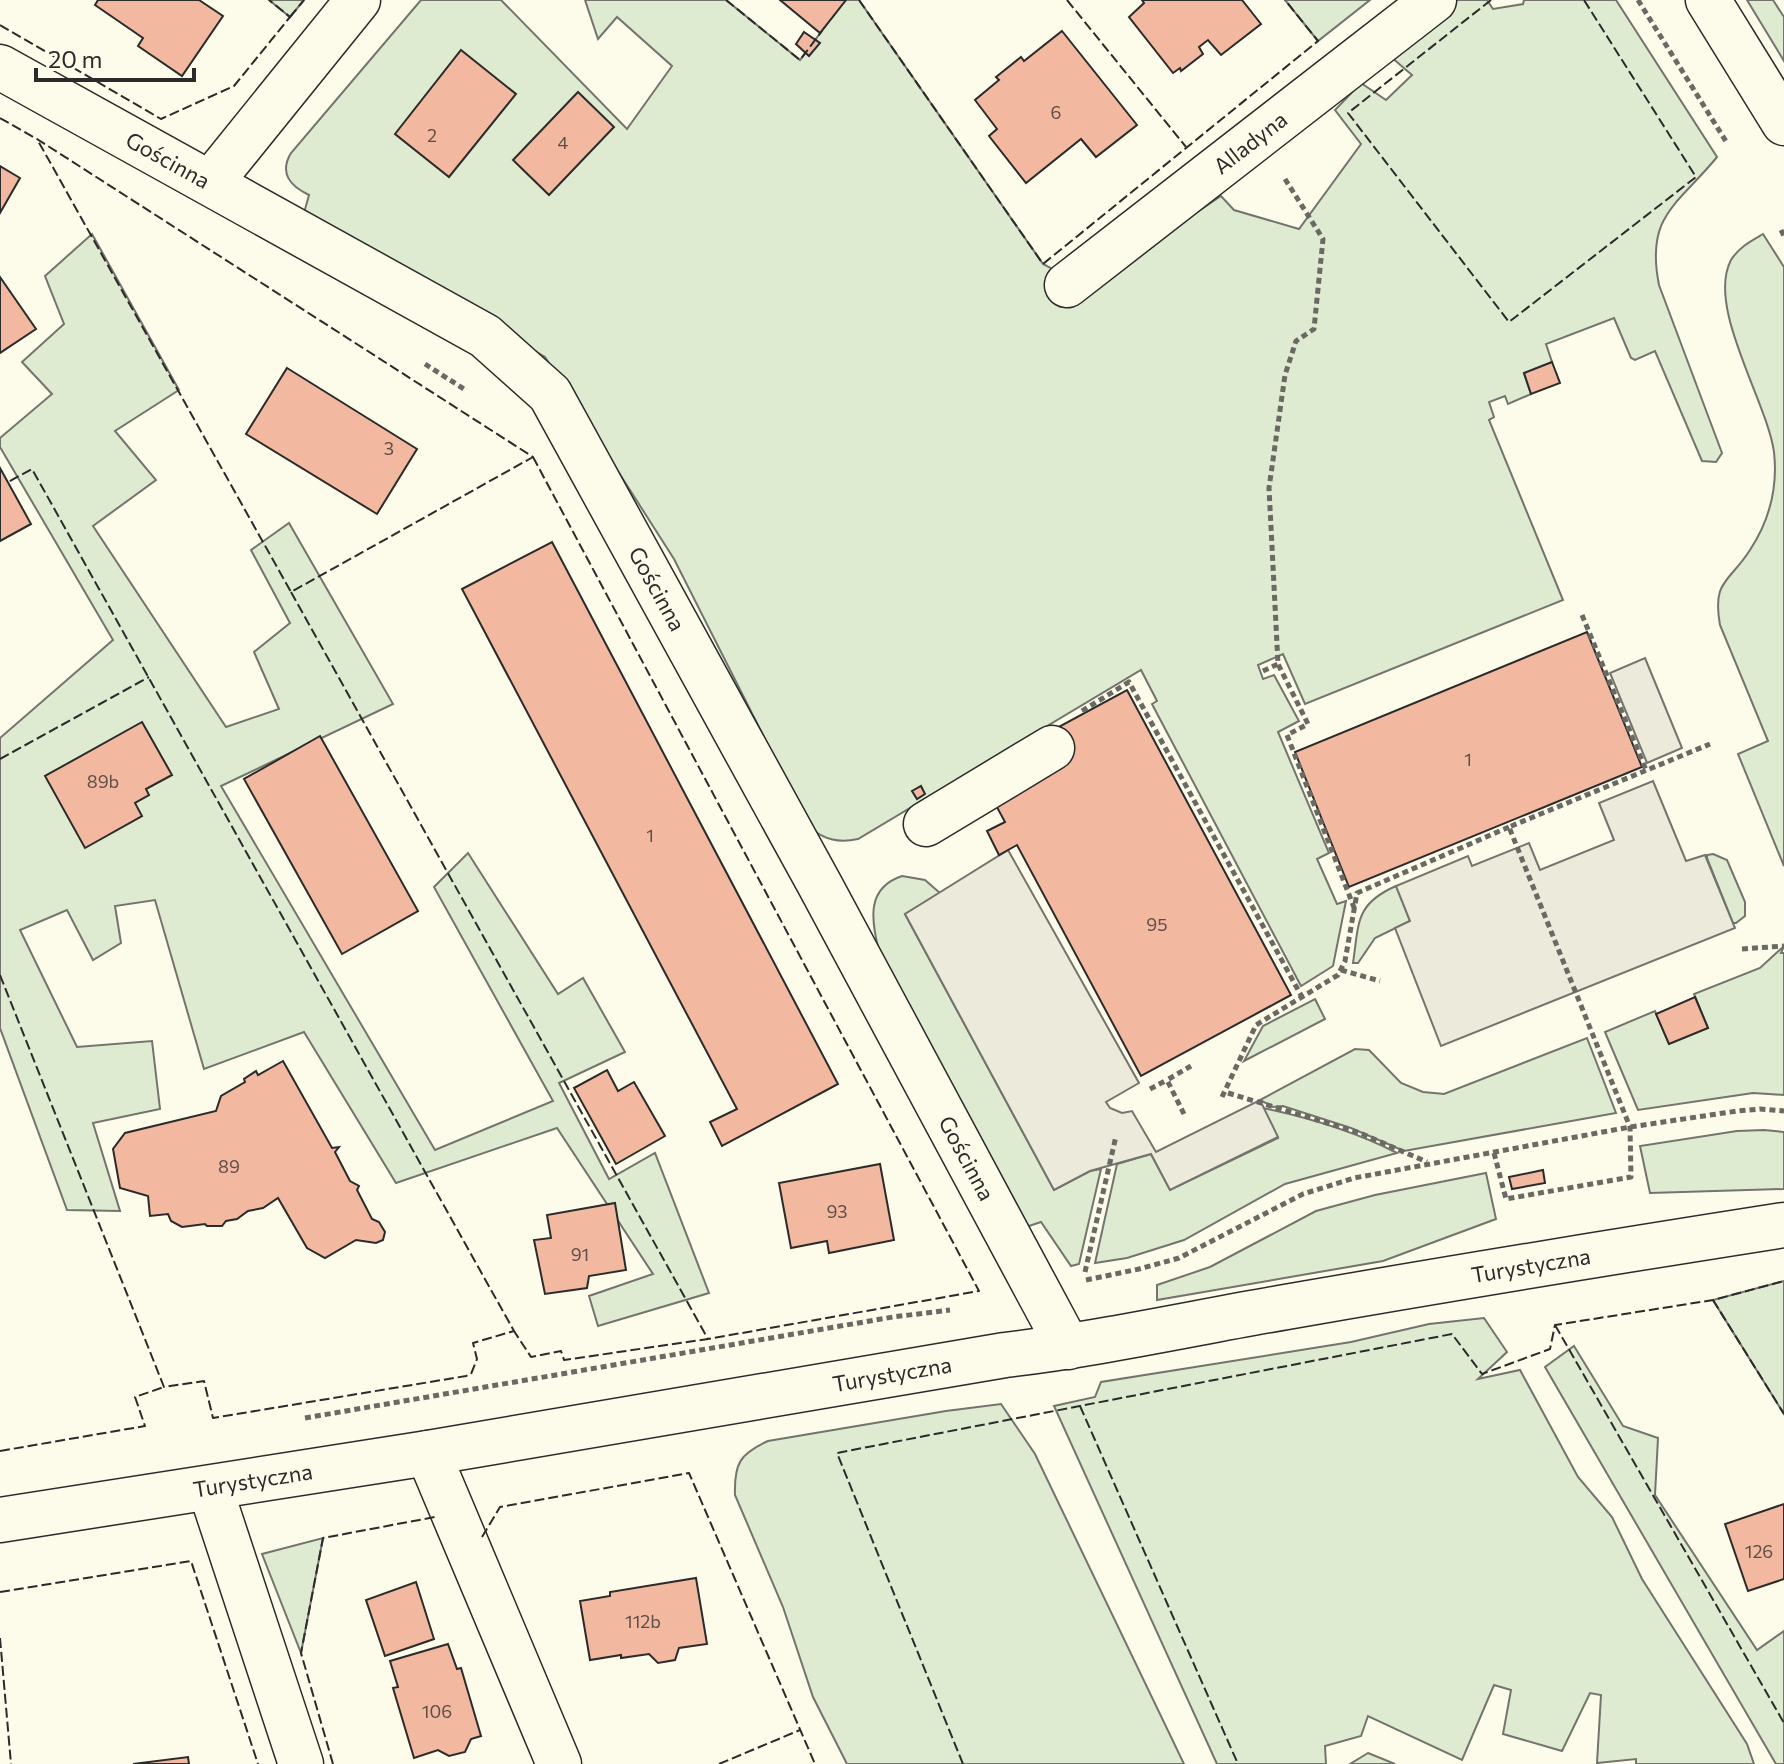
<svg xmlns="http://www.w3.org/2000/svg" width="1784" height="1764" font-family="Commissioner,sans-serif">
<style>
.green{fill:#deebd1;stroke:#74746e;stroke-width:2}
.parking{fill:#eceadb;stroke:#74746e;stroke-width:2}
.building{fill:#f2b8a0;stroke:#2b2b2b;stroke-width:2}
.lines{fill:none;stroke-linecap:round;stroke-linejoin:round}
.minor-casing{stroke:#2b2b2b;stroke-width:47}
.major-casing{stroke:#2b2b2b;stroke-width:47}
.path{stroke:#6a6964;stroke-width:5;stroke-dasharray:6 4;stroke-linecap:butt}
.minor{stroke:#fdfbea;stroke-width:44}
.major{stroke:#fdfbea;stroke-width:44}
.fence{stroke:#2b2b2b;stroke-width:2;stroke-dasharray:10 4;stroke-linecap:butt}
.labels{text-anchor:middle;stroke-width:6;stroke-linejoin:round;paint-order:stroke}
.number-label{font-size:18px;fill:#5d4e48}
.street-label{font-size:22px;fill:#2b2b2b;stroke:#fdfbea}
</style>
<rect width="100%" height="100%" fill="#fdfbea"/>
<g class="green">
<path d="M 269,0 L 304,0 L 290,17 Z"/>
<path d="M 421,0 L 501,0 L 627,129 L 672,66 L 617,17 L 598,39 L 585,0 L 726,0 L 800,60 L 845,0 L 859,0 L 1043,264 L 1058,272 L 1191,216 L 1221,196 L 1234,210 L 1299,229 L 1361,144 L 1335,110 L 1361,83 L 1386,100 L 1412,75 L 1390,56 L 1456,0 L 1487,0 L 1493,9 L 1523,4 L 1524,0 L 1616,0 L 1717,157 C 1678,205 1645,215 1659,285 L 1722,453 L 1716,462 L 1702,461 L 1655,351 L 1635,360 L 1631,358 L 1614,318 L 1546,344 L 1552,362 L 1524,373 L 1531,394 L 1508,404 L 1505,396 L 1489,402 L 1494,417 L 1489,420 L 1563,600 L 1305,704 L 1283,654 L 1258,665 L 1263,679 L 1274,675 L 1299,721 L 1278,732 L 1329,853 L 1317,859 L 1337,904 L 1346,901 L 1333,966 L 1301,986 L 1152,704 L 1157,701 L 1141,670 L 858,839 C 839,843 825,840 810,828 L 674,559 L 545,357 L 304,213 L 309,195 C 290,186 279,173 291,153 Z"/>
<path d="M 1285,0 L 1370,0 L 1318,41 Z"/>
<path d="M 1747,0 L 1773,0 L 1784,17 L 1784,61 Z"/>
<path d="M 92,234 L 179,390 L 115,431 L 156,480 L 93,526 L 226,727 L 279,709 L 254,652 L 290,623 L 251,550 L 289,523 L 393,704 L 221,786 L 435,1150 L 553,1101 L 434,887 L 468,853 L 558,994 L 583,978 L 625,1052 L 559,1083 L 609,1179 L 655,1153 L 709,1293 L 598,1326 L 589,1296 L 653,1274 L 557,1128 L 396,1183 L 304,1032 L 204,1069 L 155,900 L 115,906 L 121,943 L 93,960 L 67,910 L 20,930 L 77,1047 L 152,1041 L 160,1109 L 93,1123 L 120,1211 L 67,1210 L 0,1028 L 0,738 L 113,640 L 0,447 L 0,438 L 52,394 L 22,362 L 64,324 L 45,276 Z"/>
<path d="M 1763,234 L 1784,267 L 1784,866 L 1738,754 L 1768,741 L 1720,625 C 1712,580 1729,583 1750,550 C 1769,521 1778,488 1774,452 C 1767,401 1706,307 1731,260 C 1739,247 1751,241 1763,234 Z"/>
<path d="M 1713,854 L 1727,860 L 1745,902 L 1745,916 L 1736,923 L 1733,923 L 1707,858 L 1707,855 Z"/>
<path d="M 902,876 L 925,880 L 940,893 L 905,914 L 1054,1190 L 1090,1171 L 1101,1169 L 1079,1264 L 1071,1266 L 1041,1222 L 1026,1227 L 879,951 C 871,920 866,888 902,876 Z"/>
<path d="M 1396,886 L 1410,921 L 1375,938 L 1358,963 L 1353,963 C 1359,923 1355,904 1396,886 Z"/>
<path d="M 1784,946 L 1781,953 L 1784,953 L 1784,1095 L 1753,1093 L 1638,1110 L 1605,1032 L 1655,1011 L 1669,1044 L 1708,1028 L 1694,994 L 1760,968 Z"/>
<path d="M 1315,999 L 1325,1019 L 1244,1061 L 1263,1026 Z"/>
<path d="M 1587,1038 L 1616,1113 L 1404,1151 L 1351,1128 L 1283,1106 L 1273,1107 L 1260,1100 L 1355,1049 L 1369,1050 L 1401,1083 L 1423,1092 L 1444,1094 Z"/>
<path d="M 1263,1108 C 1311,1118 1354,1131 1397,1153 L 1285,1184 L 1184,1240 L 1127,1258 L 1095,1263 L 1117,1164 L 1151,1154 L 1170,1190 L 1278,1138 Z"/>
<path d="M 1764,1130 L 1784,1132 L 1784,1189 L 1650,1193 L 1640,1146 L 1737,1131 Z"/>
<path d="M 1486,1173 L 1496,1219 L 1383,1261 L 1157,1300 L 1157,1285 L 1210,1267 L 1316,1211 L 1375,1195 Z"/>
<path d="M 1784,1281 L 1784,1414 L 1713,1300 Z"/>
<path d="M 1484,1318 L 1507,1352 L 1478,1379 L 1520,1370 L 1578,1477 L 1612,1517 L 1642,1579 L 1747,1744 L 1754,1764 L 1636,1764 L 1636,1759 L 1597,1763 L 1601,1695 L 1590,1693 L 1562,1751 L 1503,1734 L 1511,1690 L 1494,1685 L 1462,1760 L 1368,1716 L 1361,1736 L 1325,1746 L 1326,1764 L 1217,1764 L 1054,1406 L 1095,1397 L 1101,1382 L 1351,1342 L 1429,1324 Z"/>
<path d="M 1574,1346 L 1623,1426 L 1658,1438 L 1655,1495 L 1757,1650 L 1784,1631 L 1784,1764 L 1776,1764 L 1545,1367 Z"/>
<path d="M 1001,1404 L 1035,1454 L 1184,1764 L 847,1764 L 813,1697 L 783,1607 L 735,1495 C 734,1463 740,1454 768,1441 L 946,1411 Z"/>
<path d="M 323,1538 L 301,1653 L 262,1554 Z"/>
<path d="M 1368,1753 L 1395,1764 L 1350,1764 Z"/>
</g>
<g class="parking">
<path d="M 1645,658 L 1682,748 L 1647,763 L 1610,673 Z"/>
<path d="M 1653,781 L 1686,861 L 1705,855 L 1735,928 L 1441,1046 L 1395,928 L 1410,921 L 1396,886 L 1468,856 L 1472,866 L 1529,843 L 1540,870 L 1614,840 L 1599,803 Z"/>
<path d="M 1008,850 L 1139,1083 L 1106,1102 L 1110,1108 L 1122,1113 L 1132,1111 L 1156,1152 L 1260,1100 L 1278,1137 L 1170,1190 L 1151,1154 L 1090,1171 L 1054,1190 L 905,914 Z"/>
</g>
<g class="building">
<path d="M 98,0 L 199,0 L 223,16 L 182,76 L 138,46 L 143,38 L 95,5 Z"/>
<path d="M 780,0 L 846,0 L 820,33 Z"/>
<path d="M 1142,0 L 1242,0 L 1261,24 L 1221,55 L 1208,40 L 1199,47 L 1203,54 L 1181,71 L 1180,68 L 1173,73 L 1129,17 L 1144,3 Z"/>
<path d="M 1062,31 L 1137,125 L 1096,157 L 1081,139 L 1026,183 L 989,136 L 997,129 L 975,100 L 999,80 L 996,77 L 1021,57 L 1024,61 Z"/>
<path d="M 804,32 L 820,43 L 809,56 L 796,44 Z"/>
<path d="M 461,50 L 516,94 L 449,177 L 395,134 Z"/>
<path d="M 578,92 L 614,127 L 549,195 L 513,160 Z"/>
<path d="M 0,166 L 20,178 L 0,213 Z"/>
<path d="M 0,277 L 36,329 L 0,353 Z"/>
<path d="M 1552,362 L 1560,383 L 1531,394 L 1524,373 Z"/>
<path d="M 287,368 L 417,449 L 377,514 L 246,434 Z"/>
<path d="M 0,468 L 31,524 L 0,541 Z"/>
<path d="M 552,542 L 838,1084 L 722,1146 L 710,1122 L 737,1109 L 462,589 Z"/>
<path d="M 1587,632 L 1642,767 L 1349,887 L 1295,752 Z"/>
<path d="M 1127,690 L 1291,995 L 1141,1076 L 1017,845 L 999,855 L 987,831 L 1005,822 L 992,798 L 1053,730 Z"/>
<path d="M 142,722 L 172,775 L 146,789 L 149,795 L 135,803 L 142,816 L 85,848 L 45,776 Z"/>
<path d="M 320,736 L 418,911 L 342,954 L 244,779 Z"/>
<path d="M 921,786 L 925,794 L 917,799 L 912,791 Z"/>
<path d="M 1695,997 L 1708,1028 L 1669,1044 L 1656,1014 Z"/>
<path d="M 283,1061 L 332,1148 L 339,1147 L 335,1152 L 350,1181 L 359,1186 L 357,1190 L 372,1219 L 379,1222 L 385,1232 L 383,1240 L 376,1243 L 356,1240 L 325,1258 L 307,1248 L 278,1198 L 263,1208 L 248,1211 L 237,1219 L 226,1221 L 222,1226 L 207,1226 L 205,1224 L 182,1227 L 171,1221 L 168,1214 L 150,1216 L 148,1196 L 120,1188 L 113,1149 L 125,1133 L 216,1111 L 221,1096 L 245,1082 L 244,1079 L 256,1071 L 258,1075 Z"/>
<path d="M 607,1070 L 618,1091 L 634,1082 L 665,1136 L 616,1164 L 574,1088 Z"/>
<path d="M 880,1164 L 894,1240 L 829,1253 L 827,1241 L 791,1248 L 779,1183 Z"/>
<path d="M 1543,1170 L 1545,1183 L 1512,1189 L 1509,1177 Z"/>
<path d="M 615,1203 L 626,1270 L 589,1276 L 587,1288 L 545,1294 L 534,1240 L 551,1238 L 547,1215 Z"/>
<path d="M 1784,1504 L 1784,1579 L 1748,1591 L 1725,1524 Z"/>
<path d="M 696,1578 L 707,1644 L 679,1648 L 675,1660 L 658,1663 L 649,1654 L 621,1658 L 621,1655 L 590,1660 L 580,1601 L 610,1596 L 610,1592 Z"/>
<path d="M 416,1582 L 434,1639 L 385,1656 L 366,1600 Z"/>
<path d="M 448,1644 L 457,1669 L 461,1668 L 481,1736 L 471,1739 L 465,1752 L 449,1756 L 438,1750 L 414,1758 L 393,1688 L 398,1687 L 390,1661 Z"/>
<path d="M 188,1757 L 189,1764 L 133,1764 Z"/>
</g>
<g class="lines">
<defs>
<g id="minor">
<path d="M 1708,0 L 1784,123"/>
<path id="s1" d="M 0,67 L 485,336 L 550,394 L 821,887 L 1068,1347"/>
<path d="M 211,182 L 358,0"/>
<path id="s2" d="M 1067,285 L 1434,0"/>
<path d="M 926,824 L 1052,748"/>
<path d="M 428,1453 L 559,1764"/>
<path d="M 210,1488 L 301,1764"/>
</g>
<g id="major">
<path id="s3" d="M 0,1520 L 428,1453 L 1005,1355 C 1099,1344 1193,1323 1286,1307 C 1452,1278 1618,1251 1784,1225"/>
</g>
</defs>
<use href="#minor" class="minor-casing"/>
<use href="#major" class="major-casing"/>
<g class="path">
<path d="M 1638,0 L 1727,143"/>
<path d="M 1285,179 L 1323,239 L 1314,329 L 1296,341 L 1285,375 L 1269,488 L 1278,664 L 1308,724 L 1287,735 L 1355,910"/>
<path d="M 1781,230 L 1784,236"/>
<path d="M 425,364 L 467,391"/>
<path d="M 1582,615 L 1646,770"/>
<path d="M 1263,671 L 1278,664"/>
<path d="M 1082,711 L 1129,682 L 1302,997"/>
<path d="M 1742,949 L 1784,946"/>
<path d="M 1341,970 L 1380,981"/>
<path d="M 1150,1089 L 1167,1080"/>
<path d="M 1228,1093 L 1360,1133 L 1427,1162"/>
<path d="M 1222,1097 L 1256,1025 L 1338,975 L 1345,961 L 1357,893 L 1509,827"/>
<path d="M 1184,1114 L 1167,1080 L 1191,1066"/>
<path d="M 1494,1153 L 1506,1199 L 1631,1177 L 1630,1127 L 1509,827 L 1710,744"/>
<path d="M 1085,1272 L 1116,1136"/>
<path d="M 1086,1280 L 1139,1269 L 1179,1258 L 1303,1194 L 1354,1178 L 1630,1127 L 1737,1111 L 1760,1109 L 1784,1111"/>
<path d="M 305,1418 L 893,1317 L 950,1310"/>
</g>
<use href="#minor" class="minor"/>
<use href="#major" class="major"/>
<g class="fence">
<path d="M 726,0 L 800,60 L 822,31"/>
<path d="M 859,0 L 1043,264 L 1318,41 L 1285,0"/>
<path d="M 1067,0 L 1186,147"/>
<path d="M 1491,0 L 1348,113 L 1509,322 L 1696,177 L 1584,0"/>
<path d="M 290,17 L 304,0"/>
<path d="M 0,25 L 161,119 L 234,86 L 290,17 L 269,0"/>
<path d="M 0,118 L 37,139 L 533,457 L 291,592 L 37,139"/>
<path d="M 533,457 L 979,1291 L 708,1339"/>
<path d="M 291,592 L 708,1339 L 564,1360 L 561,1351 L 531,1357 L 514,1331"/>
<path d="M 0,759 L 149,677"/>
<path d="M 0,975 L 164,1387 L 204,1381 L 213,1418 L 466,1376 L 471,1374 L 477,1359 L 473,1343 L 514,1331 L 32,469 L 8,482"/>
<path d="M 1713,1300 L 1784,1414"/>
<path d="M 1555,1325 L 1784,1723"/>
<path d="M 1080,1406 L 1238,1764"/>
<path d="M 0,1451 L 145,1426 L 135,1397 L 164,1387"/>
<path d="M 482,1537 L 500,1507 L 689,1473 L 815,1764"/>
<path d="M 0,1592 L 191,1561 L 258,1764"/>
<path d="M 0,1638 L 11,1764"/>
<path d="M 333,1764 L 301,1653 L 323,1538 L 435,1517 L 436,1520"/>
<path d="M 719,1764 L 800,1730"/>
<path d="M 963,1764 L 837,1453 L 1452,1334 L 1482,1374 L 1550,1349 L 1555,1325 L 1713,1300 L 1784,1281"/>
</g>
</g>
<g class="labels">
<g class="number-label">
<text x="1056" y="119">6</text>
<text x="432" y="142">2</text>
<text x="563" y="149">4</text>
<text x="389" y="455">3</text>
<text x="1468" y="766">1</text>
<text x="103" y="788">89b</text>
<text x="650" y="842">1</text>
<text x="1157" y="931">95</text>
<text x="229" y="1173">89</text>
<text x="837" y="1218">93</text>
<text x="580" y="1261">91</text>
<text x="1759" y="1558">126</text>
<text x="643" y="1628">112b</text>
<text x="437" y="1718">106</text>
</g>
<g class="street-label">
<text dy="8" stroke="none"><textPath href="#s2" startOffset="232">Alladyna</textPath></text>
<text dy="8" stroke="none"><textPath href="#s1" startOffset="192">Gościnna</textPath></text>
<text dy="8" stroke="none"><textPath href="#s1" startOffset="864">Gościnna</textPath></text>
<text dy="8" stroke="none"><textPath href="#s1" startOffset="1512">Gościnna</textPath></text>
<text dy="8" stroke="none"><textPath href="#s3" startOffset="1552">Turystyczna</textPath></text>
<text dy="8" stroke="none"><textPath href="#s3" startOffset="904">Turystyczna</textPath></text>
<text dy="8" stroke="none"><textPath href="#s3" startOffset="256">Turystyczna</textPath></text>
</g>
</g>
<path d="M36 68v12h158v-12" fill="none" stroke="#2b2b2b" stroke-width="4"/>
<text x="48" y="68" font-size="24" fill="#2b2b2b" stroke="#fdfbea" stroke-width="6" paint-order="stroke">20 m</text>
</svg>
